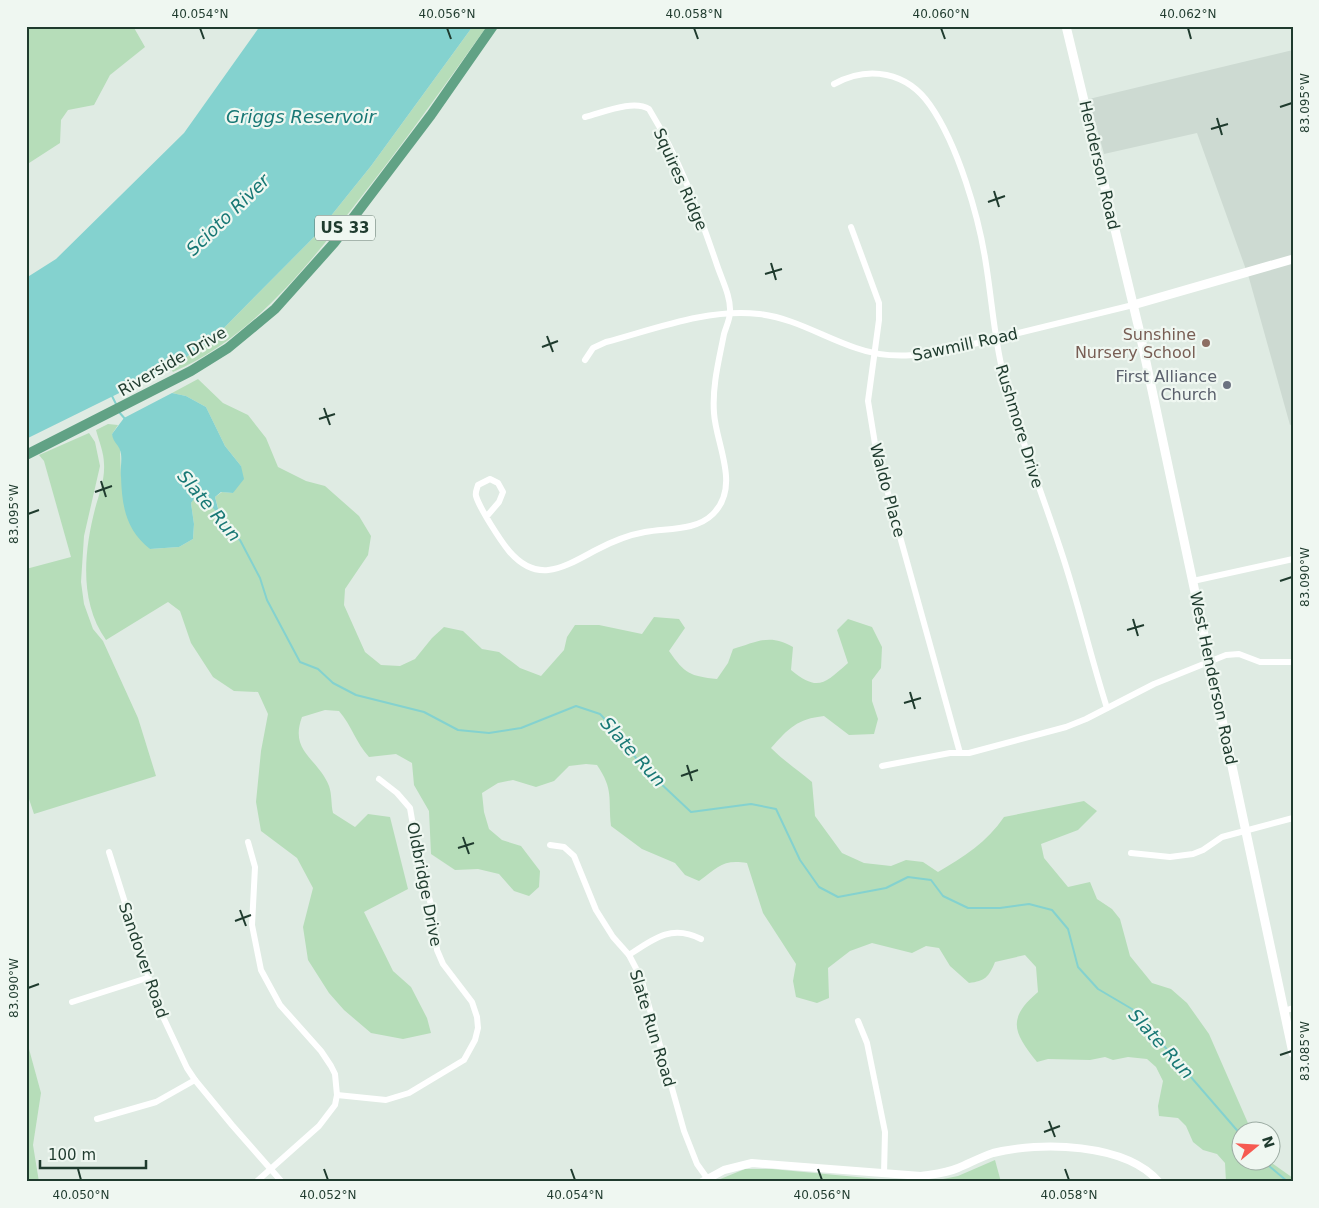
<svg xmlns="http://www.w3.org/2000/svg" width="1319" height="1208" font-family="'DejaVu Sans',sans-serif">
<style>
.built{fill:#cddad2}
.green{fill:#b6ddb9}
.water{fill:#84d2cf}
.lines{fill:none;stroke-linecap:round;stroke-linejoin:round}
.stream{stroke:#84d2cf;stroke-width:2}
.minor{stroke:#fff;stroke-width:6}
.tertiary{stroke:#fff;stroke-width:8}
.secondary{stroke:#fff;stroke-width:9}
.primary{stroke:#61a285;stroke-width:10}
.ticks{fill:none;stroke:#1f3b2e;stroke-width:2}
.education-dot{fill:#8d6e63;stroke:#eff7f1;stroke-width:2}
.worship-dot{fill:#6b7280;stroke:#eff7f1;stroke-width:2}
.labels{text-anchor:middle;stroke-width:4.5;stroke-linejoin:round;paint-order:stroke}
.shield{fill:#eff7f1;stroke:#5d7368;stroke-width:1}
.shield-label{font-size:15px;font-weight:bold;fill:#1f3b2e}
.street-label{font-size:16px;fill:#1f3b2e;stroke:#eff7f1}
.education-label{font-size:16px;fill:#785e54;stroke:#eff7f1;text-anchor:end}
.worship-label{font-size:16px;fill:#5b616d;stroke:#eff7f1;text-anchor:end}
.water-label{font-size:18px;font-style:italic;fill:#187875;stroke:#eff7f1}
.neatline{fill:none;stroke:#1f3b2e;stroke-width:2}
.ticks-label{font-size:12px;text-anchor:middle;fill:#1f3b2e}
</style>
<rect width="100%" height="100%" fill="#dfebe3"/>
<path class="built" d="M 1293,50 L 1293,424 L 1290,425 L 1249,278 L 1197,133 L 1104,154 L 1089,99 Z"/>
<g class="green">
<path d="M 26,26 L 133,26 L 145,47 L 110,75 L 94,105 L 68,110 L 61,120 L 60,143 L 26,165 Z"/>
<path d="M 473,26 L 487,26 C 445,85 403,144 358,201 C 307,267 251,338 173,372 L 170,368 L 214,338 L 314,237 L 371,166 Z"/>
<path d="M 198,379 L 223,403 L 248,415 L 266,438 L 278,467 L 306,481 L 325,486 L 359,516 L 371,536 L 368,555 L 345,589 L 344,605 L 365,652 L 381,665 L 400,666 L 415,659 L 432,638 L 444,627 L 463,631 L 482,649 L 499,652 L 520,668 L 541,676 L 564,650 L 567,637 L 575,625 L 599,625 L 642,634 L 654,617 L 679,619 L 685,628 L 669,651 C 685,674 690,676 717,679 L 728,663 L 733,649 C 757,642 770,633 793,647 L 791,670 C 818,692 824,684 848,663 L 837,630 L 848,619 L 872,627 L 882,647 L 881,668 L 872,680 L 872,701 L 878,719 L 874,734 L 849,735 L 824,716 C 797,719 789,728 771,748 C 784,761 798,770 812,782 L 815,816 L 842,853 L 864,863 L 891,866 L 906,860 L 923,862 L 938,872 C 964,857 987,842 1004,817 L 1084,801 L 1097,811 L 1078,830 L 1041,844 L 1044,858 L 1068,887 L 1090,882 L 1097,899 L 1112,909 L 1120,919 L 1130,956 L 1152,983 L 1171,989 L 1187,1003 L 1209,1034 L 1251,1130 L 1242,1130 L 1242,1160 L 1269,1161 L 1293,1178 L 1293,1182 L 1226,1182 L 1225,1163 L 1217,1154 L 1203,1150 L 1193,1142 L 1186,1126 L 1178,1118 L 1159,1116 L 1158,1106 L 1163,1081 L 1156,1067 L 1147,1059 L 1128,1057 L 1113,1060 L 1105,1057 L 1090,1060 L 1048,1059 L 1037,1062 C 1014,1033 1006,1019 1038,992 L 1036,967 L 1025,955 L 995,962 C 989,977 985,981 969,983 L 950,966 L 939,948 L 926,946 L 912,953 L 872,943 L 850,951 L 828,968 L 829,998 L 817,1003 L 796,997 L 793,981 L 796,964 L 763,913 L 747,863 C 723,859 718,867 699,881 L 685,875 L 675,863 L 642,849 L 611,826 C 608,798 614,790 597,765 L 586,764 L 569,766 L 554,781 L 536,787 L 513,780 L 498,783 L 482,793 L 484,812 L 489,829 L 502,840 L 521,846 L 540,871 L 539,887 L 529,896 L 514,891 L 499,874 L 478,869 L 455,870 L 431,854 L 429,811 L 414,785 L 412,763 L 396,754 L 369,757 C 356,743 352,726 339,711 L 325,710 L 302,717 C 289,752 318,758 329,786 C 332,794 331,805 333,813 L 355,827 L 368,814 L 390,817 L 408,889 L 364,912 L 393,971 L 411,987 L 427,1018 L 431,1033 L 403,1039 L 371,1033 L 344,1010 L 329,993 L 308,960 L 303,927 L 313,888 L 297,858 L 261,831 L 256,802 L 261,751 L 268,714 L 258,692 L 234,691 L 213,677 L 191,643 L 180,611 L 168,602 L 106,640 C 79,602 84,552 95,509 C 99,494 105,480 104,464 C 104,453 99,441 96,430 L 108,424 L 118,425 L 112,434 L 120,447 L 121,477 L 150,549 L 179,547 L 193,539 L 194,524 L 191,503 L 199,491 L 220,515 L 215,497 L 222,492 L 233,493 L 241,466 L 225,446 L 206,407 L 186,396 L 172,393 Z"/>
<path d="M 89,433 L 95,442 L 100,466 L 84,536 L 81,582 L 84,604 L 93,629 L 103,641 L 138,718 L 156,776 L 34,814 L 26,790 L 26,569 L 71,557 L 44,461 L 39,455 Z"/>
<path d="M 26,1038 L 41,1093 L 33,1145 L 39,1182 L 28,1182 L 26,1178 Z"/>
<path d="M 995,1160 L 1001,1182 L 928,1182 L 958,1176 Z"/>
<path d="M 745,1169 L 772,1169 L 910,1182 L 713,1182 Z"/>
</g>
<g class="water">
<path d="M 260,26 L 473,26 L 371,166 L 314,237 L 214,338 L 170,368 L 26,439 L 26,278 L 56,259 L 184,133 Z"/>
<path d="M 172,393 L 186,396 L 206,407 L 225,446 L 241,466 L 244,479 L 233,493 L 221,492 L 215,497 L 220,516 L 199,492 L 191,503 L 194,524 L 193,539 L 179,547 L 150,549 C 126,530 122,507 121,477 C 120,470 122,462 121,454 C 120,445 113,443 112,434 L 124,418 Z"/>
</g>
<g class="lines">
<g class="stream">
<path d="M 112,396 L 117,406"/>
<path d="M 119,412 L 126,420"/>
<path d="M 220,516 L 222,524 L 228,533 L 240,540 L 260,578 L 267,600 L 300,662 L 318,669 L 333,683 L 356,695 L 424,712 L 458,730 L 489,733 L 521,728 L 576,706 L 600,714 L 618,733 L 641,765 L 691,812 L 751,804 L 776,809 L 800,860 L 819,887 L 838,897 L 886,888 L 908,877 L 931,880 L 943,896 L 968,908 L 1000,908 L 1029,904 L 1052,910 L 1068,929 L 1078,967 L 1098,989 L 1132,1009 L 1242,1136"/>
<path d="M 1262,1160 L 1288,1182"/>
</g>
<g class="minor">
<path d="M 834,84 C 869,65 907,72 930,105 C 958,145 979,217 986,264 C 992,301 994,337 1003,373 C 1018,433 1041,490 1060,548 C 1078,601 1090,655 1107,708"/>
<path d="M 851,227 L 879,303 L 879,320 L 868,401 L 876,450 L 960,753"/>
<path d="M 585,360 L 593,348 L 606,342 C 655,329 708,308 759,314 C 794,318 823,337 856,348 C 889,360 923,356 957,348 L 1133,305"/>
<path d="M 487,516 L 499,502 L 503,492 L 498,483 L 490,479 L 478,485 C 477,489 475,492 476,496 C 480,509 500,540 509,551 C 538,585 564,567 596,550 C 611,542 628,535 645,532 C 668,528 696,531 713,514 C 741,486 716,445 714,413 C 712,386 719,360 724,334 C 726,327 730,319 730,312 C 731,297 722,280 717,265 C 699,212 679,158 649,109 C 633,99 602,113 585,117"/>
<path d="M 1193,581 L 1293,559"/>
<path d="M 882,766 L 950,753 L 969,753 L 1066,727 L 1086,719 L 1154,684 L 1226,655 L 1239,654 L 1260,662 L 1293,662"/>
<path d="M 248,842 L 255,867 L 252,925 L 261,970 L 280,1005 L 321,1051 L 331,1066 L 335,1074 L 337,1095 L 335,1105 L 319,1126 L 256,1182"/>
<path d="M 550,845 L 564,847 L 574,856 L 596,910 L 613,937 L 629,955 L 641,978 L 684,1131 L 697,1164 L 707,1178"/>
<path d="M 109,852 L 157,1004 L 187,1068 L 195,1080 L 232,1125 L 282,1182"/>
<path d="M 1131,853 L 1170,857 L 1193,854 L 1203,850 L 1222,837 L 1293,818"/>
<path d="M 629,955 C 654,938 672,924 701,939"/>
<path d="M 72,1002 L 147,978"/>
<path d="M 1284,1011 L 1293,1008"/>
<path d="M 858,1021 L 867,1043 L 885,1132 L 884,1174"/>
<path d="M 337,1095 L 386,1100 L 409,1093 L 464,1060 L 475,1040 L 478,1028 L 477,1017 L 472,1002 L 443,964 L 437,950 L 433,912 L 419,861 L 410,808 L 397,793 L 379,779"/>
<path d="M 97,1119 L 156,1102 L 195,1080"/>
</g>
<path class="tertiary" d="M 702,1182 L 724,1170 L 752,1163 L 921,1176 C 934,1174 947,1173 958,1168 C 970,1163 981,1157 993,1153 C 1040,1141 1126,1143 1159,1182"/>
<g class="secondary">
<path d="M 1066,26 L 1139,329 L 1293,1053"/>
<path d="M 1133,305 L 1293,259"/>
</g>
<path class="primary" d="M 26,455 L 191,371 L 228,348 L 275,309 L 334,243 L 431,115 L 493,26"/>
</g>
<path class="ticks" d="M 200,28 L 204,39M 447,28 L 451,39M 694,28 L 698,39M 941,28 L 945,39M 1188,28 L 1191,39M 1280,107 L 1292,103M 1217,118 L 1222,135M 1211,129 L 1228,124M 994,191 L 999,207M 988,202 L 1005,196M 771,263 L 776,280M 765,274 L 782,269M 547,336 L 553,352M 542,347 L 558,341M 324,408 L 330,425M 319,419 L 335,414M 101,481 L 106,497M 95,492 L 112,486M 28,514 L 39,510M 1280,581 L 1292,577M 1133,619 L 1138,636M 1127,630 L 1144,625M 910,692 L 915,709M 904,703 L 921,698M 687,765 L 692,781M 681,776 L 698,770M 463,837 L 469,854M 458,848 L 474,843M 240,910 L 246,926M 235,921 L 251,915M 28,988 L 39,984M 1280,1055 L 1292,1051M 1049,1121 L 1055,1137M 1044,1132 L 1060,1126M 78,1169 L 81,1180M 324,1169 L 328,1180M 571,1169 L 575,1180M 818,1169 L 822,1180M 1065,1169 L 1069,1180"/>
<circle class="education-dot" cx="1206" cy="343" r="5"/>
<circle class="worship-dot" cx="1227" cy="385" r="5"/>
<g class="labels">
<rect class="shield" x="315" y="215.5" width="60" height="25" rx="4"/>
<g class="shield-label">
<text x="345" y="233">US 33</text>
</g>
<g class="street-label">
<text transform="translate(1100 165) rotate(77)" y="6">Henderson Road</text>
<text transform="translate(681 179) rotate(66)" y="6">Squires Ridge</text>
<text transform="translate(965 344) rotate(-12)" y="6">Sawmill Road</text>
<text transform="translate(172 361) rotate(-30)" y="6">Riverside Drive</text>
<text transform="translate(1020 426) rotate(73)" y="6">Rushmore Drive</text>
<text transform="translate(888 490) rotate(75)" y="6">Waldo Place</text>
<text transform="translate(1214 678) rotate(78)" y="6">West Henderson Road</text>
<text transform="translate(425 884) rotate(79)" y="6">Oldbridge Drive</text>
<text transform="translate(144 960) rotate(71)" y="6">Sandover Road</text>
<text transform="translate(653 1028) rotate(73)" y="6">Slate Run Road</text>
</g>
<g class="education-label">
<text x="1196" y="340">Sunshine<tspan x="1196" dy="18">Nursery School</tspan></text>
</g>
<g class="worship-label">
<text x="1217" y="382">First Alliance<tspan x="1217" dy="18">Church</tspan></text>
</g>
<g class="water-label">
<text x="301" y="123">Griggs Reservoir</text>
<text transform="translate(228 215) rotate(-44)" y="6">Scioto River</text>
<text transform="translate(209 506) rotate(50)" y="6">Slate Run</text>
<text transform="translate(633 752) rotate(48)" y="6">Slate Run</text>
<text transform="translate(1161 1044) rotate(48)" y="6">Slate Run</text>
</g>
</g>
<rect width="1319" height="1208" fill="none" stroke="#eff7f1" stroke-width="55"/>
<g transform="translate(1256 1146) rotate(72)"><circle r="24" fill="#eff7f1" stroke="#9caca3"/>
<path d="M0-4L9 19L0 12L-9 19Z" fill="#f65a51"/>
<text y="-8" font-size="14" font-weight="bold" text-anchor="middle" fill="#1f3b2e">N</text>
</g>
<path d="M40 1160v8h106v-8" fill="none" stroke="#1f3b2e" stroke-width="2.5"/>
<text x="48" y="1160" font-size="15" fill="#1f3b2e" stroke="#eff7f1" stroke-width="4" paint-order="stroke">100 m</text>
<rect x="28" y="28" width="1264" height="1152" class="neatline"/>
<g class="ticks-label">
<text x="200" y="18">40.054°N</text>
<text x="447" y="18">40.056°N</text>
<text x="694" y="18">40.058°N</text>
<text x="941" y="18">40.060°N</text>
<text x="1188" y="18">40.062°N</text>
<text transform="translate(1305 103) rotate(-90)" y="4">83.095°W</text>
<text transform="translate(14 514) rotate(-90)" y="4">83.095°W</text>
<text transform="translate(1305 577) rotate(-90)" y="4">83.090°W</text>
<text transform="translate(14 988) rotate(-90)" y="4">83.090°W</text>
<text transform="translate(1305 1051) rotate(-90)" y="4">83.085°W</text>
<text x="81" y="1199">40.050°N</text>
<text x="328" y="1199">40.052°N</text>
<text x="575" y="1199">40.054°N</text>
<text x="822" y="1199">40.056°N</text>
<text x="1069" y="1199">40.058°N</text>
</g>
</svg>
